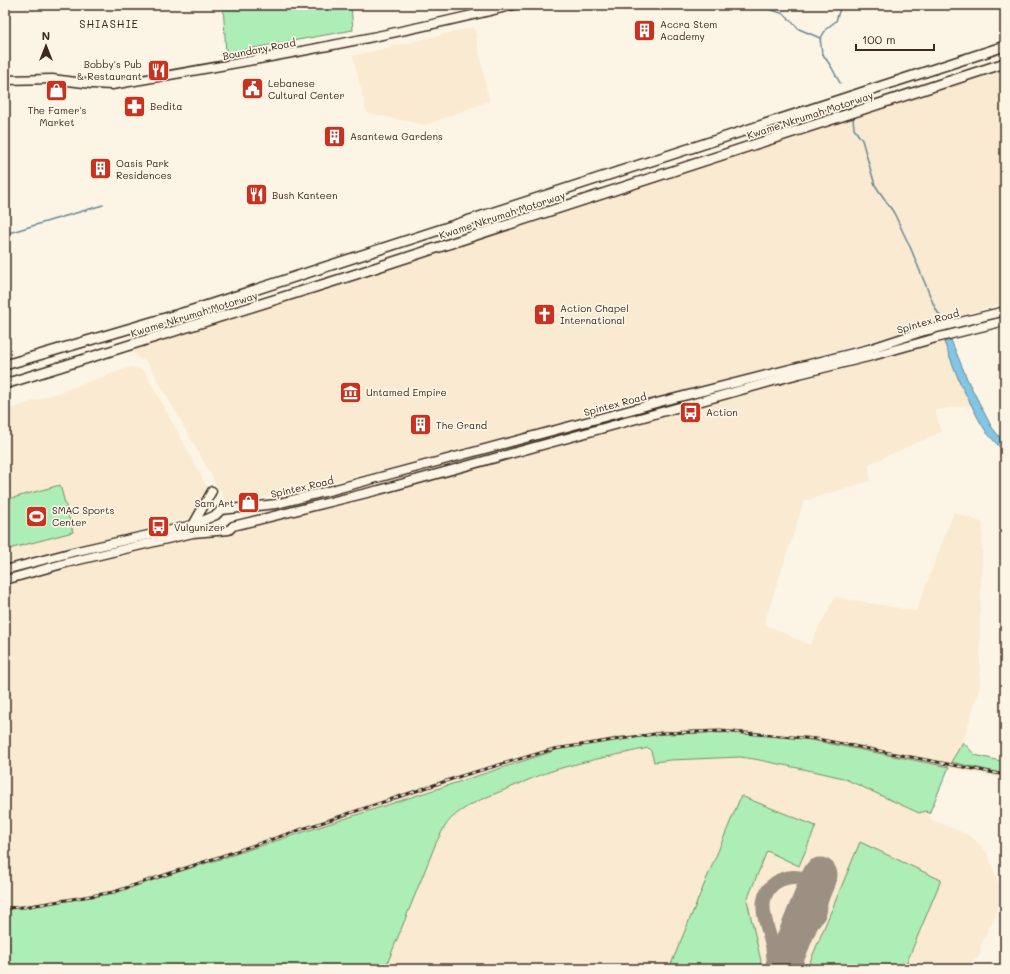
<svg xmlns="http://www.w3.org/2000/svg" width="1010" height="974" font-family="Mali,sans-serif">
<style>
.built{fill:#f9ead1}
.green{fill:#adedb6;stroke:#748c6a}
.water{fill:#83c5e4;stroke:#668795}
.lines{fill:none;stroke-linecap:round;stroke-linejoin:round}
.stream{stroke:#668795;stroke-width:1.5}
.taxiway{stroke:#9c9082;stroke-width:14}
.runway{stroke:#9c9082;stroke-width:35}
.major-casing{stroke:#3b2a1e;stroke-width:11}
.highway-casing{stroke:#3b2a1e;stroke-width:12}
.major{stroke:#fcf5e5;stroke-width:8}
.highway{stroke:#fcf5e5;stroke-width:9}
.rail-casing{stroke:#3b2a1e;stroke-width:3}
.rail{stroke:#fcf5e5;stroke-width:1.5;stroke-dasharray:4.5;stroke-linecap:butt}
.labels{text-anchor:middle;stroke-width:3.5;stroke-linejoin:round;paint-order:stroke}
.poi-label{font-size:10px;fill:#3b2a1e;stroke:#fcf5e5;text-anchor:start}
.street-label{font-size:10px;fill:#3b2a1e;stroke:#fcf5e5}
.neighbourhood-label{font-size:11px;letter-spacing:1px;fill:#3b2a1e;stroke:#fcf5e5}
</style>
<rect width="100%" height="100%" fill="#fcf5e5"/>
<filter id="ink" filterUnits="userSpaceOnUse"><feTurbulence type="fractalNoise" baseFrequency=".025" numOctaves="2"/><feDisplacementMap in="SourceGraphic" scale="8" xChannelSelector="R" yChannelSelector="G"/><feConvolveMatrix kernelMatrix="1 2 1 2 8 2 1 2 1" color-interpolation-filters="sRGB"/></filter>
<g filter="url(#ink)">
<g class="built">
<path d="M 474,27 L 489,101 L 425,125 L 367,113 L 353,56 Z"/>
<path d="M 1005,65 L 1005,303 L 786,365 L 644,403 L 631,402 L 593,411 L 580,418 L 404,466 L 248,501 L 226,502 L 154,373 L 147,362 L 137,357 L 132,349 Z"/>
<path d="M 944,342 L 960,383 L 972,405 L 935,410 L 941,432 L 869,464 L 870,481 L 804,501 L 764,624 L 810,645 L 835,597 L 916,611 L 954,512 L 983,523 L 980,617 L 980,685 L 963,742 L 951,761 L 1005,774 L 1005,779 L 811,740 L 753,732 L 658,734 L 509,764 L 217,860 L 99,896 L 5,908 L 5,583 L 148,545 L 201,536 L 220,536 L 241,531 L 243,527 L 695,406 L 832,372 Z"/>
<path d="M 131,367 L 143,370 L 148,377 L 207,487 L 192,518 L 143,529 L 124,539 L 31,556 L 5,563 L 5,411 Z"/>
<path d="M 648,748 L 651,751 L 654,762 L 670,760 L 740,757 L 822,773 L 843,778 L 919,813 L 926,811 L 929,814 L 930,819 L 966,834 L 975,840 L 986,851 L 993,867 L 999,886 L 999,902 L 996,914 L 980,946 L 981,954 L 976,959 L 973,960 L 968,969 L 385,969 L 436,843 L 443,830 L 452,819 L 463,809 L 476,801 L 542,775 L 559,769 L 609,757 Z"/>
</g>
<g class="green">
<path d="M 223,5 L 351,5 L 353,30 L 226,53 Z"/>
<path d="M 60,485 L 73,532 L 5,550 L 5,500 Z"/>
<path d="M 753,732 L 811,740 L 949,767 L 929,814 L 926,811 L 919,813 L 843,778 L 822,773 L 754,759 L 740,757 L 670,760 L 654,762 L 651,751 L 648,748 C 618,755 588,760 558,769 C 541,774 524,782 507,789 C 487,797 469,803 453,817 C 445,824 441,834 436,843 L 385,969 L 5,969 L 5,908 L 99,896 L 217,860 L 560,749 L 621,737 L 658,734 Z"/>
<path d="M 963,742 L 975,755 L 1005,762 L 1005,774 L 951,762 Z"/>
<path d="M 741,796 L 816,826 L 799,866 L 767,851 L 747,900 L 761,961 L 758,969 L 669,969 Z"/>
<path d="M 860,842 L 941,880 L 904,969 L 807,969 Z"/>
</g>
<path class="water" d="M 951,340 L 968,381 L 991,426 L 1005,444 L 1005,453 L 987,433 L 979,420 L 960,383 L 944,342 Z"/>
<g class="lines">
<g class="stream">
<path d="M 757,5 L 784,14 L 799,29 L 820,38 L 822,53 L 832,68 L 840,83"/>
<path d="M 821,38 L 826,29 L 836,21 L 841,5"/>
<path d="M 853,118 L 854,129 L 862,140 L 875,185 L 894,213 L 911,249 L 935,308 L 942,319"/>
<path d="M 5,234 L 103,205"/>
</g>
<path class="taxiway" d="M 774,969 C 774,961 773,953 772,945 C 769,932 761,913 764,900 C 770,871 816,868 820,899 C 820,903 821,908 820,911 C 816,923 798,938 790,949"/>
<path class="runway" d="M 782,969 L 820,875"/>
<defs>
<g id="major">
<path d="M 5,80 L 52,79 L 92,84 L 112,85 C 247,62 381,38 514,5"/>
<path d="M 193,525 L 212,491"/>
<path d="M 5,570 L 77,551 L 193,525 L 216,515 L 221,510 L 276,504 L 332,490 L 660,402 L 869,349 L 924,331 L 1005,311"/>
<path d="M 5,580 L 66,563 L 167,539 L 193,533 L 229,530 L 233,526 L 379,490 L 799,374 L 872,356 L 936,338 L 1005,321"/>
</g>
<g id="highway">
<path d="M 5,365 L 196,309 L 1005,46"/>
<path d="M 5,384 L 344,278 L 1005,63"/>
</g>
</defs>
<use href="#major" class="major-casing"/>
<use href="#highway" class="highway-casing"/>
<use href="#major" class="major"/>
<use href="#highway" class="highway"/>
<defs>
<path id="rail" d="M 5,908 L 24,907 L 114,892 L 461,776 L 554,749 L 661,733 L 720,731 L 817,739 L 1005,775"/>
</defs>
<use href="#rail" class="rail-casing"/>
<use href="#rail" class="rail"/>
</g>
</g>
<defs>
<symbol id="building-square" viewBox="-11 -11 22 22"><rect x="-9" y="-9" width="18" height="18" rx="4" fill="#c8321e" stroke="#fcf5e5"/><path d="M-4-6H4V6H1V3H-1V6H-4ZM-2.5-4.3h1.7v1.8h-1.7ZM.8-4.3h1.7v1.8H.8ZM-2.5-1h1.7V.8h-1.7ZM.8-1h1.7V.8H.8Z" fill="#fff"/></symbol>
<symbol id="restaurant-square" viewBox="-11 -11 22 22"><rect x="-9" y="-9" width="18" height="18" rx="4" fill="#c8321e" stroke="#fcf5e5"/><path d="M-5-6h1v4h1v-4h1v4h1v-4h1v5L-1.5 .5V6h-2V.5L-5-1ZM5-6V6H3V1.5H1.5Q1.5-4 5-6Z" fill="#fff"/></symbol>
<symbol id="civic-square" viewBox="-11 -11 22 22"><rect x="-9" y="-9" width="18" height="18" rx="4" fill="#c8321e" stroke="#fcf5e5"/><path d="M-.6-6.5H3V-4.5H.6V-3L4-1V1h2V6H-6V1h2V-1L-.6-3ZM-1.2 2.5V6h2.4V2.5Z" fill="#fff"/></symbol>
<symbol id="shop-square" viewBox="-11 -11 22 22"><rect x="-9" y="-9" width="18" height="18" rx="4" fill="#c8321e" stroke="#fcf5e5"/><path d="M-5-2.5h2.3a2.7 3.5 0 0 1 5.4 0H5L5.5 6h-11ZM-1.5-2.5h3a1.5 2.3 0 0 0-3 0Z" fill="#fff"/></symbol>
<symbol id="pharmacy-square" viewBox="-11 -11 22 22"><rect x="-9" y="-9" width="18" height="18" rx="4" fill="#c8321e" stroke="#fcf5e5"/><path d="M-2-6h4v4h4v4h-4v4h-4v-4h-4v-4h4Z" fill="#fff"/></symbol>
<symbol id="church-square" viewBox="-11 -11 22 22"><rect x="-9" y="-9" width="18" height="18" rx="4" fill="#c8321e" stroke="#fcf5e5"/><path d="M-1.2-6h2.4v3.5h3.3v2.4h-3.3V6h-2.4V-.1h-3.3v-2.4h3.3Z" fill="#fff"/></symbol>
<symbol id="museum-square" viewBox="-11 -11 22 22"><rect x="-9" y="-9" width="18" height="18" rx="4" fill="#c8321e" stroke="#fcf5e5"/><path d="M0-6L6-3V-2H-6V-3ZM-5-1h2V3h-2ZM-1-1h2V3h-2ZM3-1h2V3H3ZM-6 4H6V6H-6Z" fill="#fff"/></symbol>
<symbol id="bus-square" viewBox="-11 -11 22 22"><rect x="-9" y="-9" width="18" height="18" rx="4" fill="#c8321e" stroke="#fcf5e5"/><path d="M-5-6H5V4H4V6H2V4H-2V6H-4V4H-5ZM-3.5-4V0h7V-4ZM-3.5 1.2v1.5H-2V1.2ZM2 1.2v1.5H3.5V1.2Z" fill="#fff"/></symbol>
<symbol id="stadium-square" viewBox="-11 -11 22 22"><rect x="-9" y="-9" width="18" height="18" rx="4" fill="#c8321e" stroke="#fcf5e5"/><path d="M0-5a6.5 5 0 1 0 0 10a6.5 5 0 1 0 0-10ZM-3.5-1.8h7v3.6h-7Z" fill="#fff"/></symbol>
</defs>
<g fill-rule="evenodd">
<use href="#building-square" x="632" y="18" width="25" height="25"/>
<use href="#restaurant-square" x="146" y="58" width="25" height="25"/>
<use href="#civic-square" x="240" y="76" width="25" height="25"/>
<use href="#shop-square" x="44" y="78" width="25" height="25"/>
<use href="#pharmacy-square" x="122" y="94" width="25" height="25"/>
<use href="#building-square" x="322" y="124" width="25" height="25"/>
<use href="#building-square" x="88" y="156" width="25" height="25"/>
<use href="#restaurant-square" x="244" y="182" width="25" height="25"/>
<use href="#church-square" x="532" y="302" width="25" height="25"/>
<use href="#museum-square" x="338" y="380" width="25" height="25"/>
<use href="#bus-square" x="678" y="400" width="25" height="25"/>
<use href="#building-square" x="408" y="412" width="25" height="25"/>
<use href="#shop-square" x="236" y="490" width="25" height="25"/>
<use href="#stadium-square" x="24" y="504" width="25" height="25"/>
<use href="#bus-square" x="146" y="514" width="25" height="25"/>
</g>
<g class="labels">
<g class="poi-label">
<text x="660" y="28">Accra Stem<tspan x="660" dy="12">Academy</tspan></text>
<text x="142" y="68" text-anchor="end">Bobby's Pub<tspan x="142" dy="12">&amp; Restaurant</tspan></text>
<text x="268" y="87">Lebanese<tspan x="268" dy="12">Cultural Center</tspan></text>
<text x="150" y="110">Bedita</text>
<text x="57" y="114" text-anchor="middle">The Famer's<tspan x="57" dy="12">Market</tspan></text>
<text x="350" y="140">Asantewa Gardens</text>
<text x="116" y="167">Oasis Park<tspan x="116" dy="12">Residences</tspan></text>
<text x="272" y="199">Bush Kanteen</text>
<text x="560" y="312">Action Chapel<tspan x="560" dy="12">International</tspan></text>
<text x="366" y="396">Untamed Empire</text>
<text x="706" y="416">Action</text>
<text x="436" y="429">The Grand</text>
<text x="234" y="507" text-anchor="end">Sam Art</text>
<text x="52" y="514">SMAC Sports<tspan x="52" dy="12">Center</tspan></text>
<text x="174" y="531">Vulgunizer</text>
</g>
<g class="street-label">
<text transform="translate(259 49) rotate(-11)" y="4">Boundary Road</text>
<text transform="translate(810 115) rotate(-18)" y="4">Kwame Nkrumah Motorway</text>
<text transform="translate(502 215) rotate(-18)" y="4">Kwame Nkrumah Motorway</text>
<text transform="translate(194 314) rotate(-17)" y="4">Kwame Nkrumah Motorway</text>
<text transform="translate(928 321) rotate(-16)" y="4">Spintex Road</text>
<text transform="translate(615 404) rotate(-15)" y="4">Spintex Road</text>
<text transform="translate(302 487) rotate(-13)" y="4">Spintex Road</text>
</g>
<g class="neighbourhood-label">
<text x="109" y="28">SHIASHIE</text>
</g>
</g>
<rect width="1010" height="974" fill="none" stroke="#fcf5e5" stroke-width="20"/>
<rect x="10" y="10" width="990" height="954" fill="none" stroke="#3b2a1e" stroke-width="1.5" filter="url(#ink)"/>
<g transform="translate(46 46)" stroke="#fcf5e5" stroke-width="3" paint-order="stroke">
<path d="M0-3L7 15L0 10L-7 15Z" fill="#3b2a1e"/>
<text y="-6" font-size="11" font-weight="bold" text-anchor="middle" fill="#3b2a1e">N</text>
</g>
<path d="M856 44v6h78v-6" fill="none" stroke="#3b2a1e" stroke-width="2"/>
<text x="862" y="44" font-size="12" fill="#3b2a1e" stroke="#fcf5e5" stroke-width="3" paint-order="stroke">100 m</text>
</svg>
